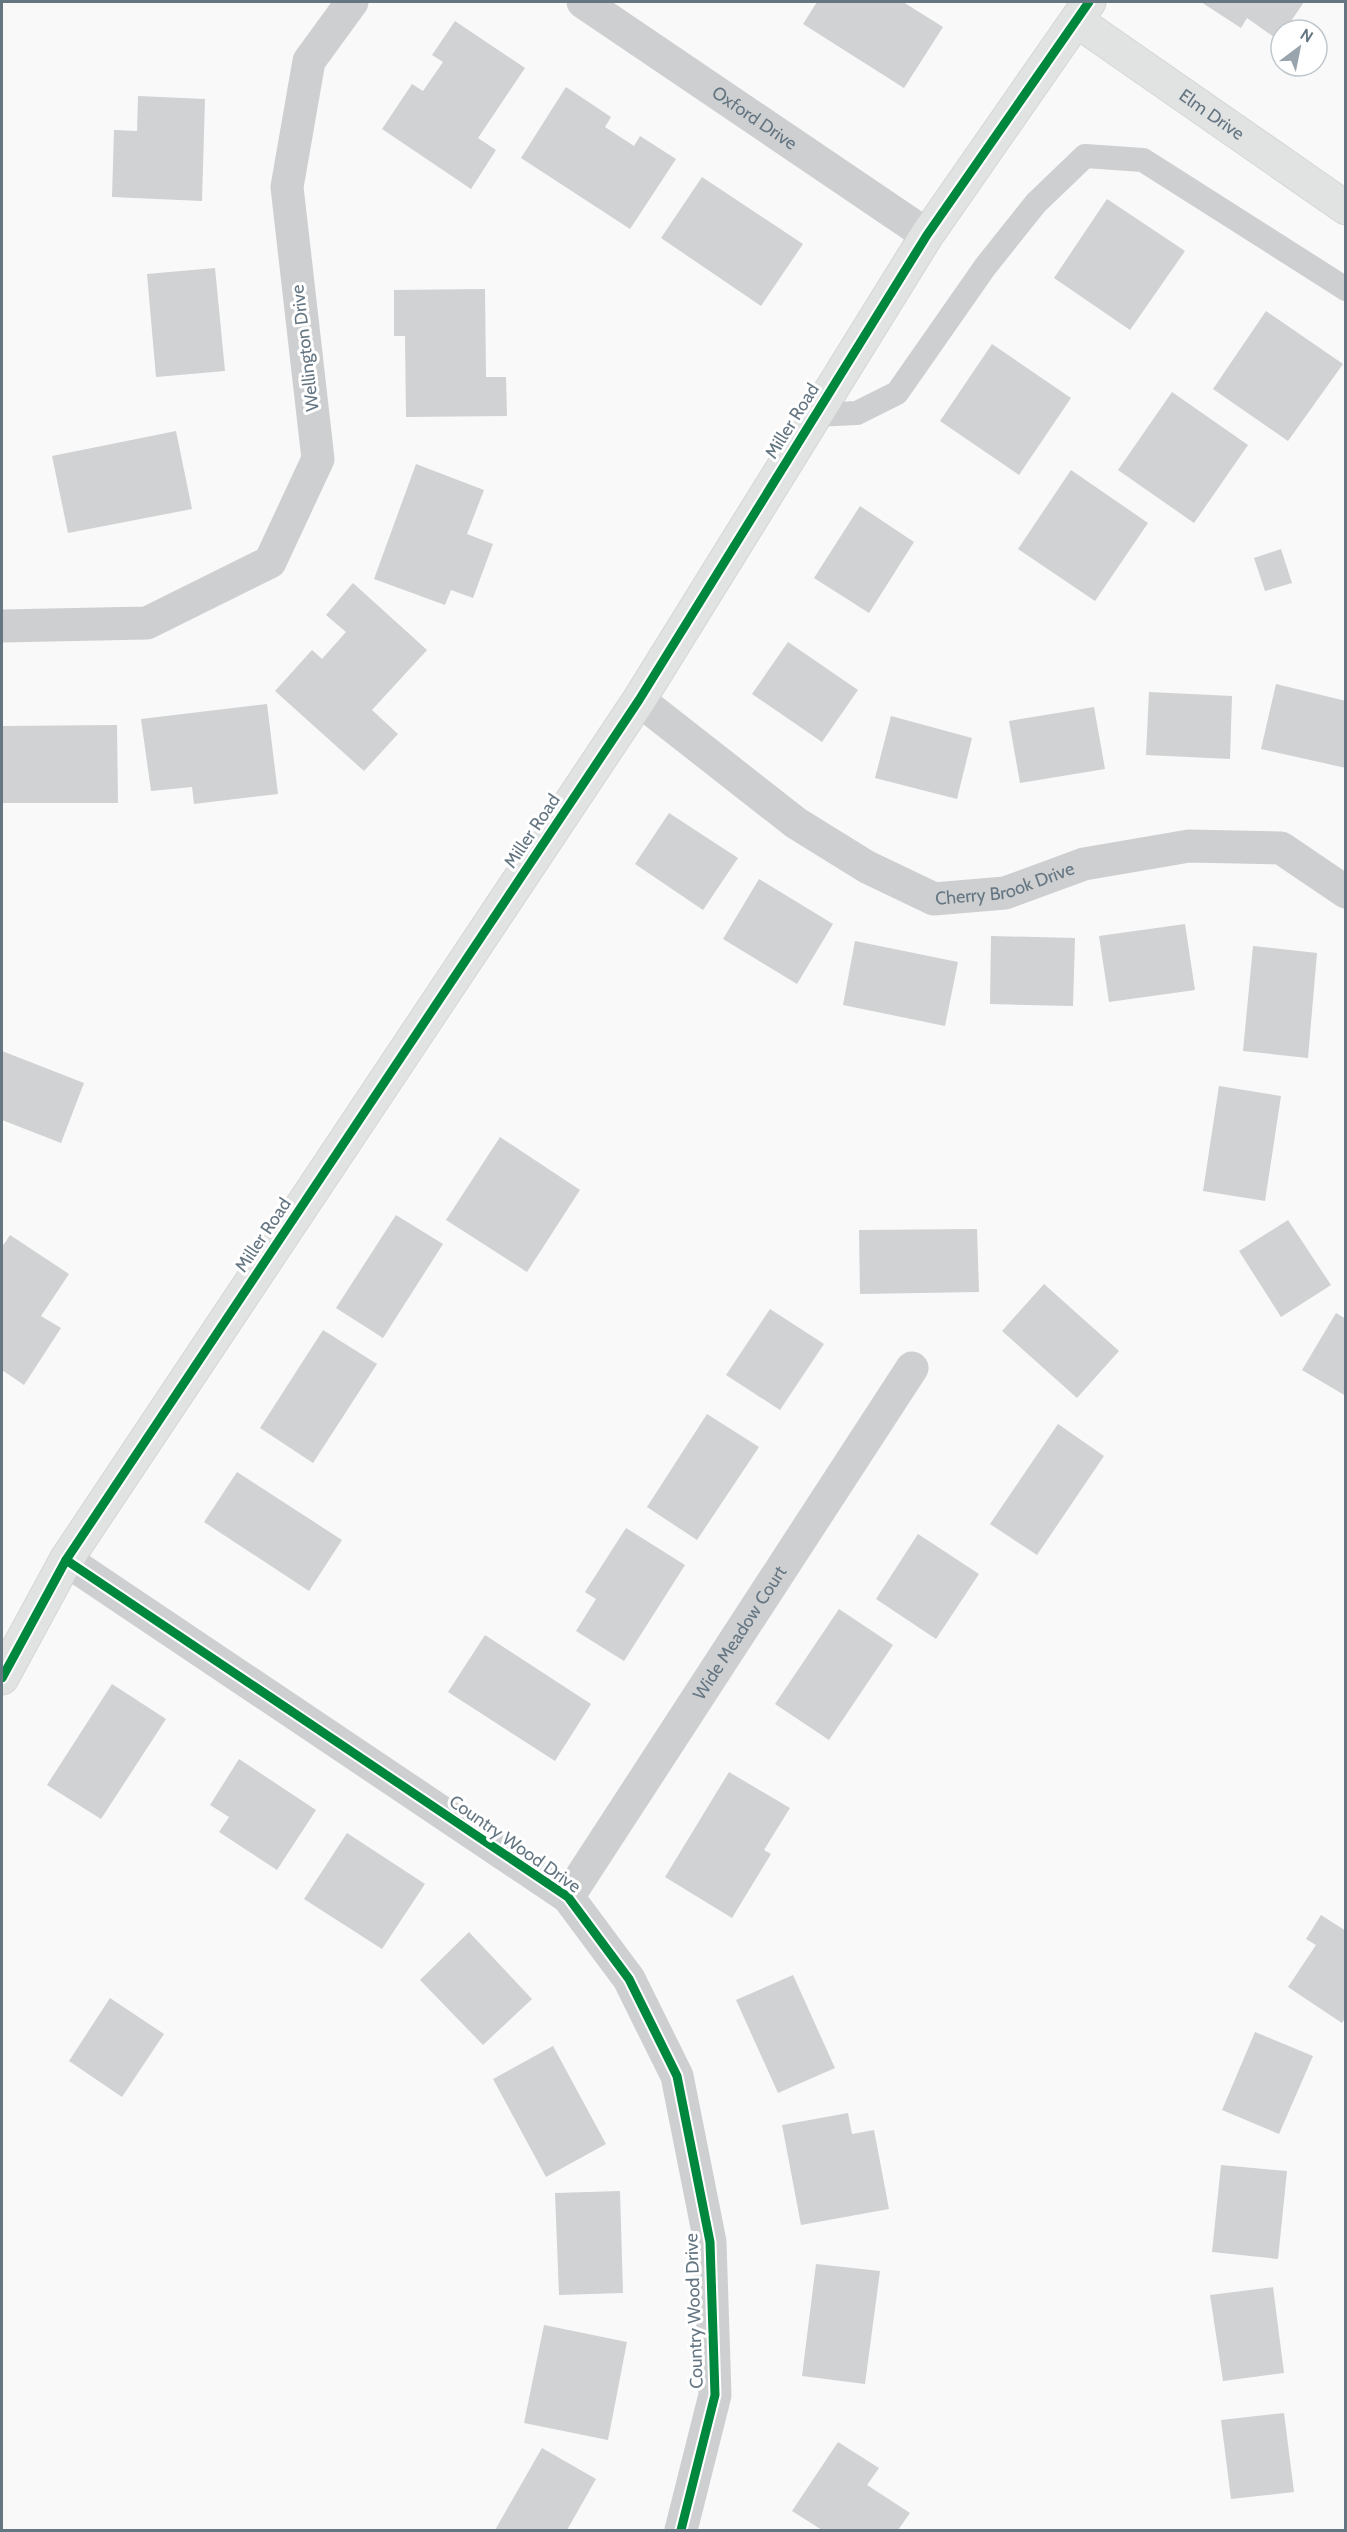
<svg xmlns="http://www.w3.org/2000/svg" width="1347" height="2532" font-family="Cabin,sans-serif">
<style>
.building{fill:#d0d2d3}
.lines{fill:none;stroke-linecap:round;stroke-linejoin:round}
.secondary-casing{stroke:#d5d6d7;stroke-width:35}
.lane{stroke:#cecfd0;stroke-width:24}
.street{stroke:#cecfd0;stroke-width:33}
.secondary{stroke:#e1e2e2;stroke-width:33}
.cycleway-casing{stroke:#fff;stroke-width:13}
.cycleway{stroke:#00873e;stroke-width:9}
.labels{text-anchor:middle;stroke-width:6;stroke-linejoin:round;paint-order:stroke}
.street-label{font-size:18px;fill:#657683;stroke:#fff}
</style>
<rect width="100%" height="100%" fill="#f9f9f9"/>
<g class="building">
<path d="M 817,2 L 903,2 L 943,27 L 904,88 L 803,24 Z"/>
<path d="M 1201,2 L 1304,2 L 1285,30 L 1281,30 L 1278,40 L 1247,18 L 1241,28 Z"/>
<path d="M 455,21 L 525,68 L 478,138 L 496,150 L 471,189 L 382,129 L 412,84 L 423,91 L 443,62 L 432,55 Z"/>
<path d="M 566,87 L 611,117 L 605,127 L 634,146 L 640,136 L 676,159 L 630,229 L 521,158 Z"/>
<path d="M 138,96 L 205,99 L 202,201 L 112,197 L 114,130 L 137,131 Z"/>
<path d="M 702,177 L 803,244 L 761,306 L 661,238 Z"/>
<path d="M 1107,199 L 1185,251 L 1130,330 L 1054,278 Z"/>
<path d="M 215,268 L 225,371 L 156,377 L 147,274 Z"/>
<path d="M 485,289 L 486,377 L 506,377 L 507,416 L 406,417 L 405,336 L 394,336 L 394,290 Z"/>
<path d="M 1266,311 L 1343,364 L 1288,441 L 1213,389 Z"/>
<path d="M 992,344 L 1071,398 L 1019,475 L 940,421 Z"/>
<path d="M 1172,392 L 1248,445 L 1194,523 L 1118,470 Z"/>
<path d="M 176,431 L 192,509 L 68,533 L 52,456 Z"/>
<path d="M 416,464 L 484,490 L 467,534 L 493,544 L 473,598 L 451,590 L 445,605 L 374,579 Z"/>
<path d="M 1071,470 L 1148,523 L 1095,601 L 1018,549 Z"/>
<path d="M 860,506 L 914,542 L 869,613 L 814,578 Z"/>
<path d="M 1281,549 L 1292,583 L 1265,591 L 1254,558 Z"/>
<path d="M 353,583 L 427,650 L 372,710 L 398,734 L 364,771 L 275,691 L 312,650 L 322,659 L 346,632 L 326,615 Z"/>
<path d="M 788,642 L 858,690 L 822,742 L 752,694 Z"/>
<path d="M 1276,684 L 1346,701 L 1346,768 L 1261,749 Z"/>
<path d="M 1149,692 L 1232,696 L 1230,759 L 1146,755 Z"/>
<path d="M 267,704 L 278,794 L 194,804 L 192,787 L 151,791 L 141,719 Z"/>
<path d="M 1094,707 L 1105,769 L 1020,783 L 1009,721 Z"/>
<path d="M 891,716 L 972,738 L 957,799 L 875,778 Z"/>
<path d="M 117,725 L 118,803 L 2,803 L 2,726 Z"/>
<path d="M 669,813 L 738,858 L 703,910 L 635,864 Z"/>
<path d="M 759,879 L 833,924 L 797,984 L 723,939 Z"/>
<path d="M 1185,924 L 1195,990 L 1109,1002 L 1099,936 Z"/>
<path d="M 991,936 L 1075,938 L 1073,1006 L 990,1004 Z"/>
<path d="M 855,941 L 958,962 L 945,1026 L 843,1005 Z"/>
<path d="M 1253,946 L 1317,953 L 1308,1058 L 1243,1051 Z"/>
<path d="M 2,1051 L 84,1083 L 61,1143 L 2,1120 Z"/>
<path d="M 1219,1086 L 1281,1096 L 1265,1201 L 1203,1191 Z"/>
<path d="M 500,1137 L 580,1190 L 527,1272 L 446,1220 Z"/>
<path d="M 396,1215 L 443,1244 L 383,1338 L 336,1308 Z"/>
<path d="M 1288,1220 L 1331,1285 L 1281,1317 L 1239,1251 Z"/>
<path d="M 977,1229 L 979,1292 L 860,1294 L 859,1230 Z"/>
<path d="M 10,1235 L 69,1274 L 41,1316 L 61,1328 L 24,1385 L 2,1370 L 2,1247 Z"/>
<path d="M 1044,1284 L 1119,1351 L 1077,1398 L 1002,1331 Z"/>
<path d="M 770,1309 L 824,1344 L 780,1410 L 726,1375 Z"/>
<path d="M 1336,1313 L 1346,1319 L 1346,1396 L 1302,1370 Z"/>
<path d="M 323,1330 L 377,1364 L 313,1463 L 260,1428 Z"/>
<path d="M 707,1414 L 759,1447 L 697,1540 L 647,1507 Z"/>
<path d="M 1058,1424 L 1104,1456 L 1037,1555 L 990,1524 Z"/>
<path d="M 237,1472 L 342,1540 L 309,1591 L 204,1522 Z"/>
<path d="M 626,1528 L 685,1565 L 624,1661 L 576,1631 L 596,1599 L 585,1592 Z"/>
<path d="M 918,1534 L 979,1574 L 936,1639 L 876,1599 Z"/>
<path d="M 839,1609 L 893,1645 L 829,1740 L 775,1704 Z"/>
<path d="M 485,1635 L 591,1704 L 555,1761 L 448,1692 Z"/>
<path d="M 112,1684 L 166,1719 L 101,1819 L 47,1785 Z"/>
<path d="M 239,1759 L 316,1810 L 277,1870 L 219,1832 L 229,1817 L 210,1805 Z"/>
<path d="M 729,1772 L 790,1808 L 764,1850 L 771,1854 L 732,1918 L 665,1877 Z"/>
<path d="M 347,1833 L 425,1884 L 382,1949 L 304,1899 Z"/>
<path d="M 1321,1915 L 1346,1931 L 1346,2017 L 1342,2023 L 1288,1987 L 1316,1945 L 1306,1939 Z"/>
<path d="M 469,1932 L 532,1999 L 483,2045 L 420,1980 Z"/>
<path d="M 793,1975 L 835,2068 L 778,2093 L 736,2000 Z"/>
<path d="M 110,1998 L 164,2034 L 122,2097 L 69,2061 Z"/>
<path d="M 1255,2032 L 1313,2056 L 1279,2134 L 1222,2110 Z"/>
<path d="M 553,2046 L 606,2144 L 546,2177 L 493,2079 Z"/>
<path d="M 848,2113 L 852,2134 L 874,2130 L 889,2209 L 801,2225 L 782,2125 Z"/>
<path d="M 1221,2165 L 1287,2171 L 1278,2259 L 1212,2252 Z"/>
<path d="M 620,2191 L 623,2293 L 559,2295 L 555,2193 Z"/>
<path d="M 816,2264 L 880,2271 L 865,2384 L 802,2376 Z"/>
<path d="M 1273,2287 L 1284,2373 L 1223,2381 L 1210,2295 Z"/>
<path d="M 544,2325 L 627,2342 L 608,2440 L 524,2423 Z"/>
<path d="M 1284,2413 L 1294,2492 L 1231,2499 L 1221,2420 Z"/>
<path d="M 838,2442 L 879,2468 L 867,2485 L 910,2513 L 898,2530 L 822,2530 L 792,2511 Z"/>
<path d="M 542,2448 L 596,2479 L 567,2530 L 495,2530 Z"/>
</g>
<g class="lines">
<defs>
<g id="secondary">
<path id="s4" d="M 1077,21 L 1346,208"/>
<path d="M 2,1678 L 66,1560 L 639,700 L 927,235 L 1089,2"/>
</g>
</defs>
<use href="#secondary" class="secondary-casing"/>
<path class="lane" d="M 815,415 L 857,413 L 897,393 L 985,267 L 1036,203 L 1085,156 L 1143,160 L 1346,289"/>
<g class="street">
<path id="s1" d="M 583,2 L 927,235"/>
<path d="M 2,626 L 147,623 L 270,562 L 318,459 L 287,187 L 309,61 L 352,2"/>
<path id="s2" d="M 639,700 L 796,823 L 867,867 L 934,899 L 1005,893 L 1084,864 L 1189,846 L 1281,848 L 1346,892"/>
<path d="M 66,1560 L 568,1897 L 629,1979 L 677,2076 L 710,2242 L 715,2395 L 681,2530"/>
<path id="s3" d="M 568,1897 L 912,1368"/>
</g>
<use href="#secondary" class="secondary"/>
<defs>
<g id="cycleway">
<path d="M 66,1560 L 568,1897 L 629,1979 L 677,2076 L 710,2242 L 715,2395 L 681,2530"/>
<path d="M 2,1678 L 66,1560 L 639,700 L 927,235 L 1089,2"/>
</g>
</defs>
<use href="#cycleway" class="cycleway-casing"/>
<use href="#cycleway" class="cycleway"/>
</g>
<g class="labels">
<g class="street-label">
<text dy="6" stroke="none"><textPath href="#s4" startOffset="164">Elm Drive</textPath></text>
<text dy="6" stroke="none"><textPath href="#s1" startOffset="207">Oxford Drive</textPath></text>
<text transform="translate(305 348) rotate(-97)" y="6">Wellington Drive</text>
<text transform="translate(792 421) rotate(-58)" y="6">Miller Road</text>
<text transform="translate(532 831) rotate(-56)" y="6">Miller Road</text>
<text dy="6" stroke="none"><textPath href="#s2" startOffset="430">Cherry Brook Drive</textPath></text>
<text transform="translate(263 1235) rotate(-56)" y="6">Miller Road</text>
<text dy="6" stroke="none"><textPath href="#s3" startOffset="315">Wide Meadow Court</textPath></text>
<text transform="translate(515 1844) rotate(35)" y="6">Country Wood Drive</text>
<text transform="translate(694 2311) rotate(-92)" y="6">Country Wood Drive</text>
</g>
</g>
<rect width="1347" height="2532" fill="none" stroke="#657683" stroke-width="6"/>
<g transform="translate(1299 48) rotate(32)"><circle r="28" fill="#ffffff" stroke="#c1c8cd" stroke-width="1.5"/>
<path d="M0-4.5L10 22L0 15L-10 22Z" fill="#99a4ac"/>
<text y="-9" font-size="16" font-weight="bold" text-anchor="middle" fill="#657683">N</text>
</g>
</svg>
